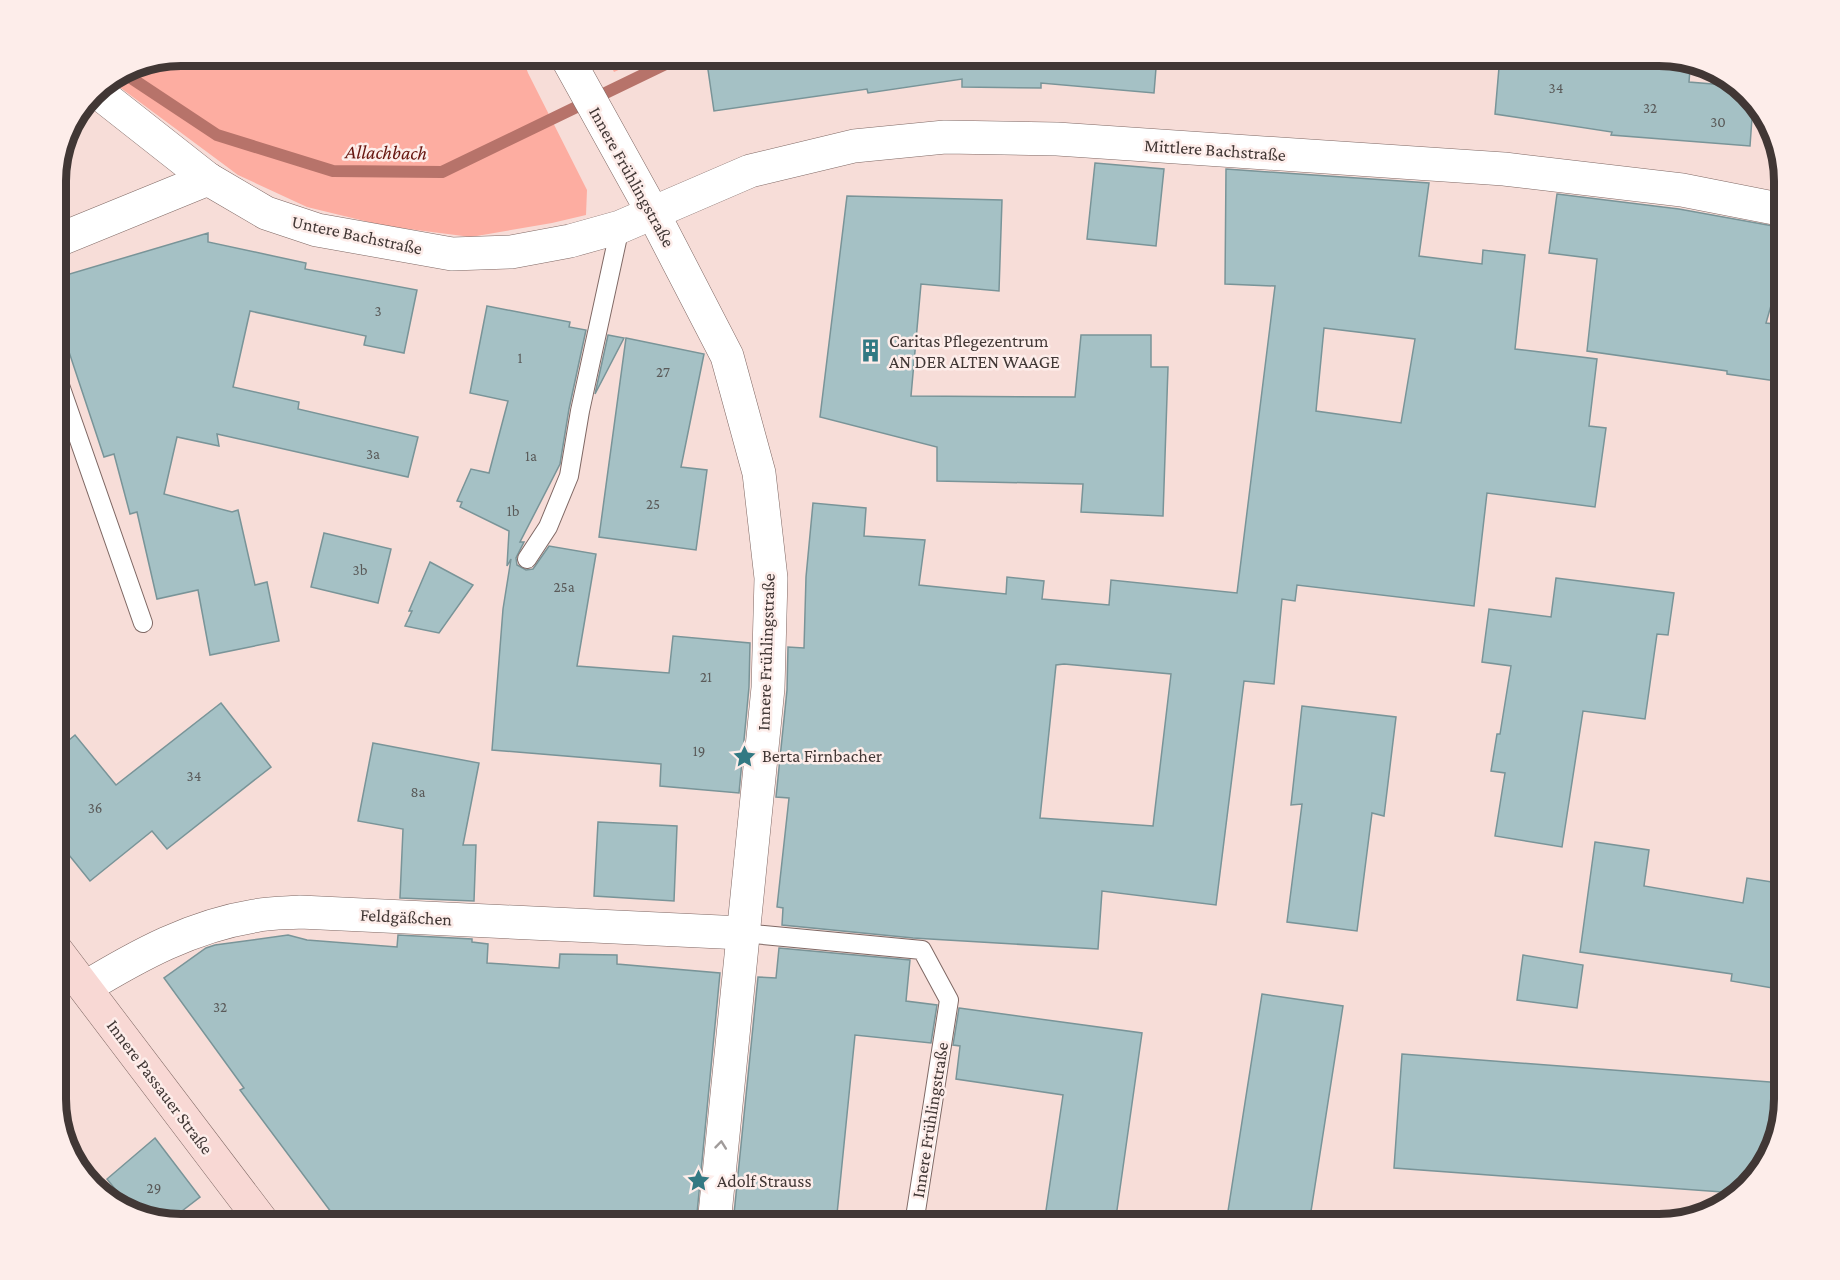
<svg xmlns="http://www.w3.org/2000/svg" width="1840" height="1280" font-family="'Crimson Pro',serif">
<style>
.green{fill:#fdada1}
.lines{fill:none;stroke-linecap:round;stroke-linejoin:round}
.stream{stroke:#b7736a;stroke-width:12}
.building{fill:#a5c1c5;stroke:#799498;stroke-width:1.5;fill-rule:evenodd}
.lane-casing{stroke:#7f6864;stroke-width:20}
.street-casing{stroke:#7f6864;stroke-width:34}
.secondary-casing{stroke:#7f6864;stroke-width:34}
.lane{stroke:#fff;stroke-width:18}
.street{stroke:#fff;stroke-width:33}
.secondary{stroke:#f8d8d4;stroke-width:33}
.oneway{stroke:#a09b9a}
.labels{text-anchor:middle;stroke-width:5;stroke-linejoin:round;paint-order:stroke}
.number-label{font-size:15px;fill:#5a5a59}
.street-label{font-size:18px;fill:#413735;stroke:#fdedea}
.poi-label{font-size:18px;fill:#413735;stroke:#fdedea;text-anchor:start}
.water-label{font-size:20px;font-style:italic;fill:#671610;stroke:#fdedea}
.rim{fill:none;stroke:#413735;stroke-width:8}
</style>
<rect width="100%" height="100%" fill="#f7ddd8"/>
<g class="green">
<path d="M 181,56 L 522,56 L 528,73 L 587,190 L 586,215 L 552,223 L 471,237 L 385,226 L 307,207 L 238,175 L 110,80 L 133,65 Z"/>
<path d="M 606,56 L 649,56 L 614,72 Z"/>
</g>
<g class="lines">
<path class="stream" d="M 122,72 L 217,135 L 333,171 L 442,172 L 682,56"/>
</g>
<g class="building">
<path d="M 706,56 L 1157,56 L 1154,93 L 1041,83 L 1041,88 L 962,87 L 962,79 L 868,93 L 867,89 L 714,111 Z"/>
<path d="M 1500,56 L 1587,56 L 1586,61 L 1690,69 L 1689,82 L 1737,86 L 1753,104 L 1750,146 L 1611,135 L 1612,132 L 1495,114 Z"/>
<path d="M 1095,163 L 1164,169 L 1156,246 L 1087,239 Z"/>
<path d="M 1226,169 L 1429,183 L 1419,256 L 1482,264 L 1483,250 L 1525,255 L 1515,349 L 1597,359 L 1589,426 L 1606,428 L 1595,507 L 1487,493 L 1474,606 L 1297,585 L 1295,601 L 1282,599 L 1274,684 L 1244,681 L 1216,905 L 1102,891 L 1098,949 L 913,938 L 782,925 L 783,908 L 777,907 L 789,798 L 776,797 L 787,690 L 788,647 L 804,648 L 806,577 L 813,503 L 866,508 L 864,536 L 925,540 L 919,585 L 1006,594 L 1007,577 L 1044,581 L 1042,599 L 1109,605 L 1111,580 L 1237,593 L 1275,286 L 1225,284 ZM 1324,328 L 1415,339 L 1401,423 L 1316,411 ZM 1064,664 L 1171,674 L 1153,826 L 1040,818 L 1056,665 Z"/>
<path d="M 1557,194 L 1679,209 L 1784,228 L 1784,260 L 1766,323 L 1784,325 L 1784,382 L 1727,374 L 1727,371 L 1587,351 L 1597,259 L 1549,253 Z"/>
<path d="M 847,196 L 1002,200 L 999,291 L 921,284 L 911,396 L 1075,397 L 1081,335 L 1151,335 L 1151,367 L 1168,367 L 1163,516 L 1081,512 L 1083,484 L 937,481 L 937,447 L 820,417 Z"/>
<path d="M 208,233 L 208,242 L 306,263 L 305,269 L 417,290 L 404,353 L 364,345 L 366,336 L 250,311 L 233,387 L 299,402 L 298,409 L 418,437 L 408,477 L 217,434 L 219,446 L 177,437 L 164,494 L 232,512 L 238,510 L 255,585 L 267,582 L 279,641 L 210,655 L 198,590 L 157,599 L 137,512 L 130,514 L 114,454 L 104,457 L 56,313 L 56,278 Z"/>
<path d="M 487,306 L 570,322 L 569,327 L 586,330 L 569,409 L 560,464 L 520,542 L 524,542 L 516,558 L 517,565 L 526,570 L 533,569 L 549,546 L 596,554 L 577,666 L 669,673 L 673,636 L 750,643 L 749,687 L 739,793 L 660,786 L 661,764 L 492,750 L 503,609 L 511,559 L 507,566 L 509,531 L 460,507 L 462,502 L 457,501 L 471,469 L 489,473 L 508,401 L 470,393 Z"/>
<path d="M 608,335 L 624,338 L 595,394 Z"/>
<path d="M 626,338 L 704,354 L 681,467 L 707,470 L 696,550 L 599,537 Z"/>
<path d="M 324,533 L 391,549 L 378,603 L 311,587 Z"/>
<path d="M 430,562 L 473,585 L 439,633 L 405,626 L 412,611 L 409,611 Z"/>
<path d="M 1556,578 L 1674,593 L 1668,635 L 1657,634 L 1645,719 L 1583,711 L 1562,847 L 1495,836 L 1505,773 L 1491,771 L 1497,734 L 1500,734 L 1511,666 L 1482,662 L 1489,609 L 1551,617 Z"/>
<path d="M 221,703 L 271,767 L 167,849 L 152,831 L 90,881 L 56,839 L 56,751 L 75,735 L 116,785 Z"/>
<path d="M 1302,706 L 1396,717 L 1384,816 L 1372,813 L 1357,931 L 1287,922 L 1302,804 L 1291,805 Z"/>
<path d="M 373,743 L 479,763 L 463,845 L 476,845 L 474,901 L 400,898 L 403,829 L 358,821 Z"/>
<path d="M 598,822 L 677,826 L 674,901 L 594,896 Z"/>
<path d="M 1595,842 L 1649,850 L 1644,886 L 1743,903 L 1747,878 L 1784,884 L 1784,990 L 1731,981 L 1732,974 L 1580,952 Z"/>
<path d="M 288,935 L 307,940 L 397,947 L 398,935 L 472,939 L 472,942 L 488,944 L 487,963 L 559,968 L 560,954 L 617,955 L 617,964 L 720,973 L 696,1224 L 340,1224 L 240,1090 L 244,1088 L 164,978 L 206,948 L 215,945 Z"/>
<path d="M 779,948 L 910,960 L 906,1001 L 937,1005 L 931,1043 L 855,1035 L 836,1224 L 733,1224 L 758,977 L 776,978 Z"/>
<path d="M 1523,955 L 1583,965 L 1577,1008 L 1517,1000 Z"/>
<path d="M 1262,994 L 1343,1006 L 1309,1224 L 1226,1224 Z"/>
<path d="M 959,1008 L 1142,1033 L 1115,1224 L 1044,1224 L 1063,1095 L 956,1079 L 960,1046 L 953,1045 Z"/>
<path d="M 1402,1054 L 1784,1083 L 1784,1100 L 1763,1169 L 1736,1193 L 1394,1168 Z"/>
<path d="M 155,1138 L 200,1197 L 169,1221 L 132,1210 L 107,1179 Z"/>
</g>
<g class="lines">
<defs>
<g id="lane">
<path d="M 56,374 L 143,623"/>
<path d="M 527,559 L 548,527 L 569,476 L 580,411 L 620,227"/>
<path d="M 742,933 L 922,950 L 949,1000 L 914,1224"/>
</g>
<g id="street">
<path d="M 566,56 L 653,213 L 727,356 L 759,473 L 771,578 L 768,688 L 714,1224"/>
<path d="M 95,90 L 208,179 L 266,213 L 317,230 L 452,254 L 511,252 L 570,241 L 620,227 L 750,171 L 854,146 L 945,137 L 1057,139 L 1504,169 L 1682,190 L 1784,210"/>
<path d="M 56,241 L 208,179"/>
<path d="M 86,987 C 139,955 192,926 254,916 C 269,913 285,913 300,912 L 742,933"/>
</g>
<path id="secondary" d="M 56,950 L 264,1224"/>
</defs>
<use href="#lane" class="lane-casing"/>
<use href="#street" class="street-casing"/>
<use href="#secondary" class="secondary-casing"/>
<use href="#lane" class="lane"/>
<use href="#street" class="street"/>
<use href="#secondary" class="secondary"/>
</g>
<defs><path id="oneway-chevron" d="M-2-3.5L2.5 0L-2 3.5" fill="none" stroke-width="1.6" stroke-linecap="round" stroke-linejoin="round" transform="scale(1.5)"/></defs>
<use class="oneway" href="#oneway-chevron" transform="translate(721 1145) rotate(-84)"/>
<defs>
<symbol id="building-bare" viewBox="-9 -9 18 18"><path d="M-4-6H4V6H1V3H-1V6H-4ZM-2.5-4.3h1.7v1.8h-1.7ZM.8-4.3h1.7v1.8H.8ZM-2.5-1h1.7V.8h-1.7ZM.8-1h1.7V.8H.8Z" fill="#327983" stroke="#fdedea" stroke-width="2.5" paint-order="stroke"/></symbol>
<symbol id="sight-bare" viewBox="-9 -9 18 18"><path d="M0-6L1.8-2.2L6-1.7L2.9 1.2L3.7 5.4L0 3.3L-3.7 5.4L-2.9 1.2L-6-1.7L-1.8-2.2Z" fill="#327983" stroke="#fdedea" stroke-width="2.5" paint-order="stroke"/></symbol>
</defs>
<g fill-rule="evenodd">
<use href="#building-bare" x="854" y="334" width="33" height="33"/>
<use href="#sight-bare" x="728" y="740" width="33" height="33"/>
<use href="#sight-bare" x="682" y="1164" width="33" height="33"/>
</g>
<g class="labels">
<g class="number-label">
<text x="1556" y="93">34</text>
<text x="1650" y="113">32</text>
<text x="1718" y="127">30</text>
<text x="378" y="316">3</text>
<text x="520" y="363">1</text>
<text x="663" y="377">27</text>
<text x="373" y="459">3a</text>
<text x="531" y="461">1a</text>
<text x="653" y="509">25</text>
<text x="513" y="516">1b</text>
<text x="360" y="575">3b</text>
<text x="564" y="592">25a</text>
<text x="706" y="682">21</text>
<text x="699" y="756">19</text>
<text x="194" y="781">34</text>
<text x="418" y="797">8a</text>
<text x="95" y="813">36</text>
<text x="220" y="1012">32</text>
<text x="154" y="1193">29</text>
</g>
<g class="street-label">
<text transform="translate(1215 150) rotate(4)" y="6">Mittlere Bachstraße</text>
<text transform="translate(632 177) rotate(61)" y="6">Innere Frühlingstraße</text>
<text transform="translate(357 235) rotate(12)" y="6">Untere Bachstraße</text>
<text transform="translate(766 652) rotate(-88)" y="6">Innere Frühlingstraße</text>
<text transform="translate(406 917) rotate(3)" y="6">Feldgäßchen</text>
<text transform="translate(160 1087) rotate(53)" y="6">Innere Passauer Straße</text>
<text transform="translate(930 1120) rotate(-81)" y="6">Innere Frühlingstraße</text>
</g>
<g class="poi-label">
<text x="889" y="347">Caritas Pflegezentrum<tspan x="889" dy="21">AN DER ALTEN WAAGE</tspan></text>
<text x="762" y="762">Berta Firnbacher</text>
<text x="717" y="1187">Adolf Strauss</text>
</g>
<g class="water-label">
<text transform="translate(386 152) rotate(1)" y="7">Allachbach</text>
</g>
</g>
<path d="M0 0H1840V1280H0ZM181 66H1659A115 115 0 0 1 1774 181V1099A115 115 0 0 1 1659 1214H181A115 115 0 0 1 66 1099V181A115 115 0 0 1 181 66Z" fill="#fdedea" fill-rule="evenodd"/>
<path class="rim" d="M181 66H1659A115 115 0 0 1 1774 181V1099A115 115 0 0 1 1659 1214H181A115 115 0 0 1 66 1099V181A115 115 0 0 1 181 66Z"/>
</svg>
